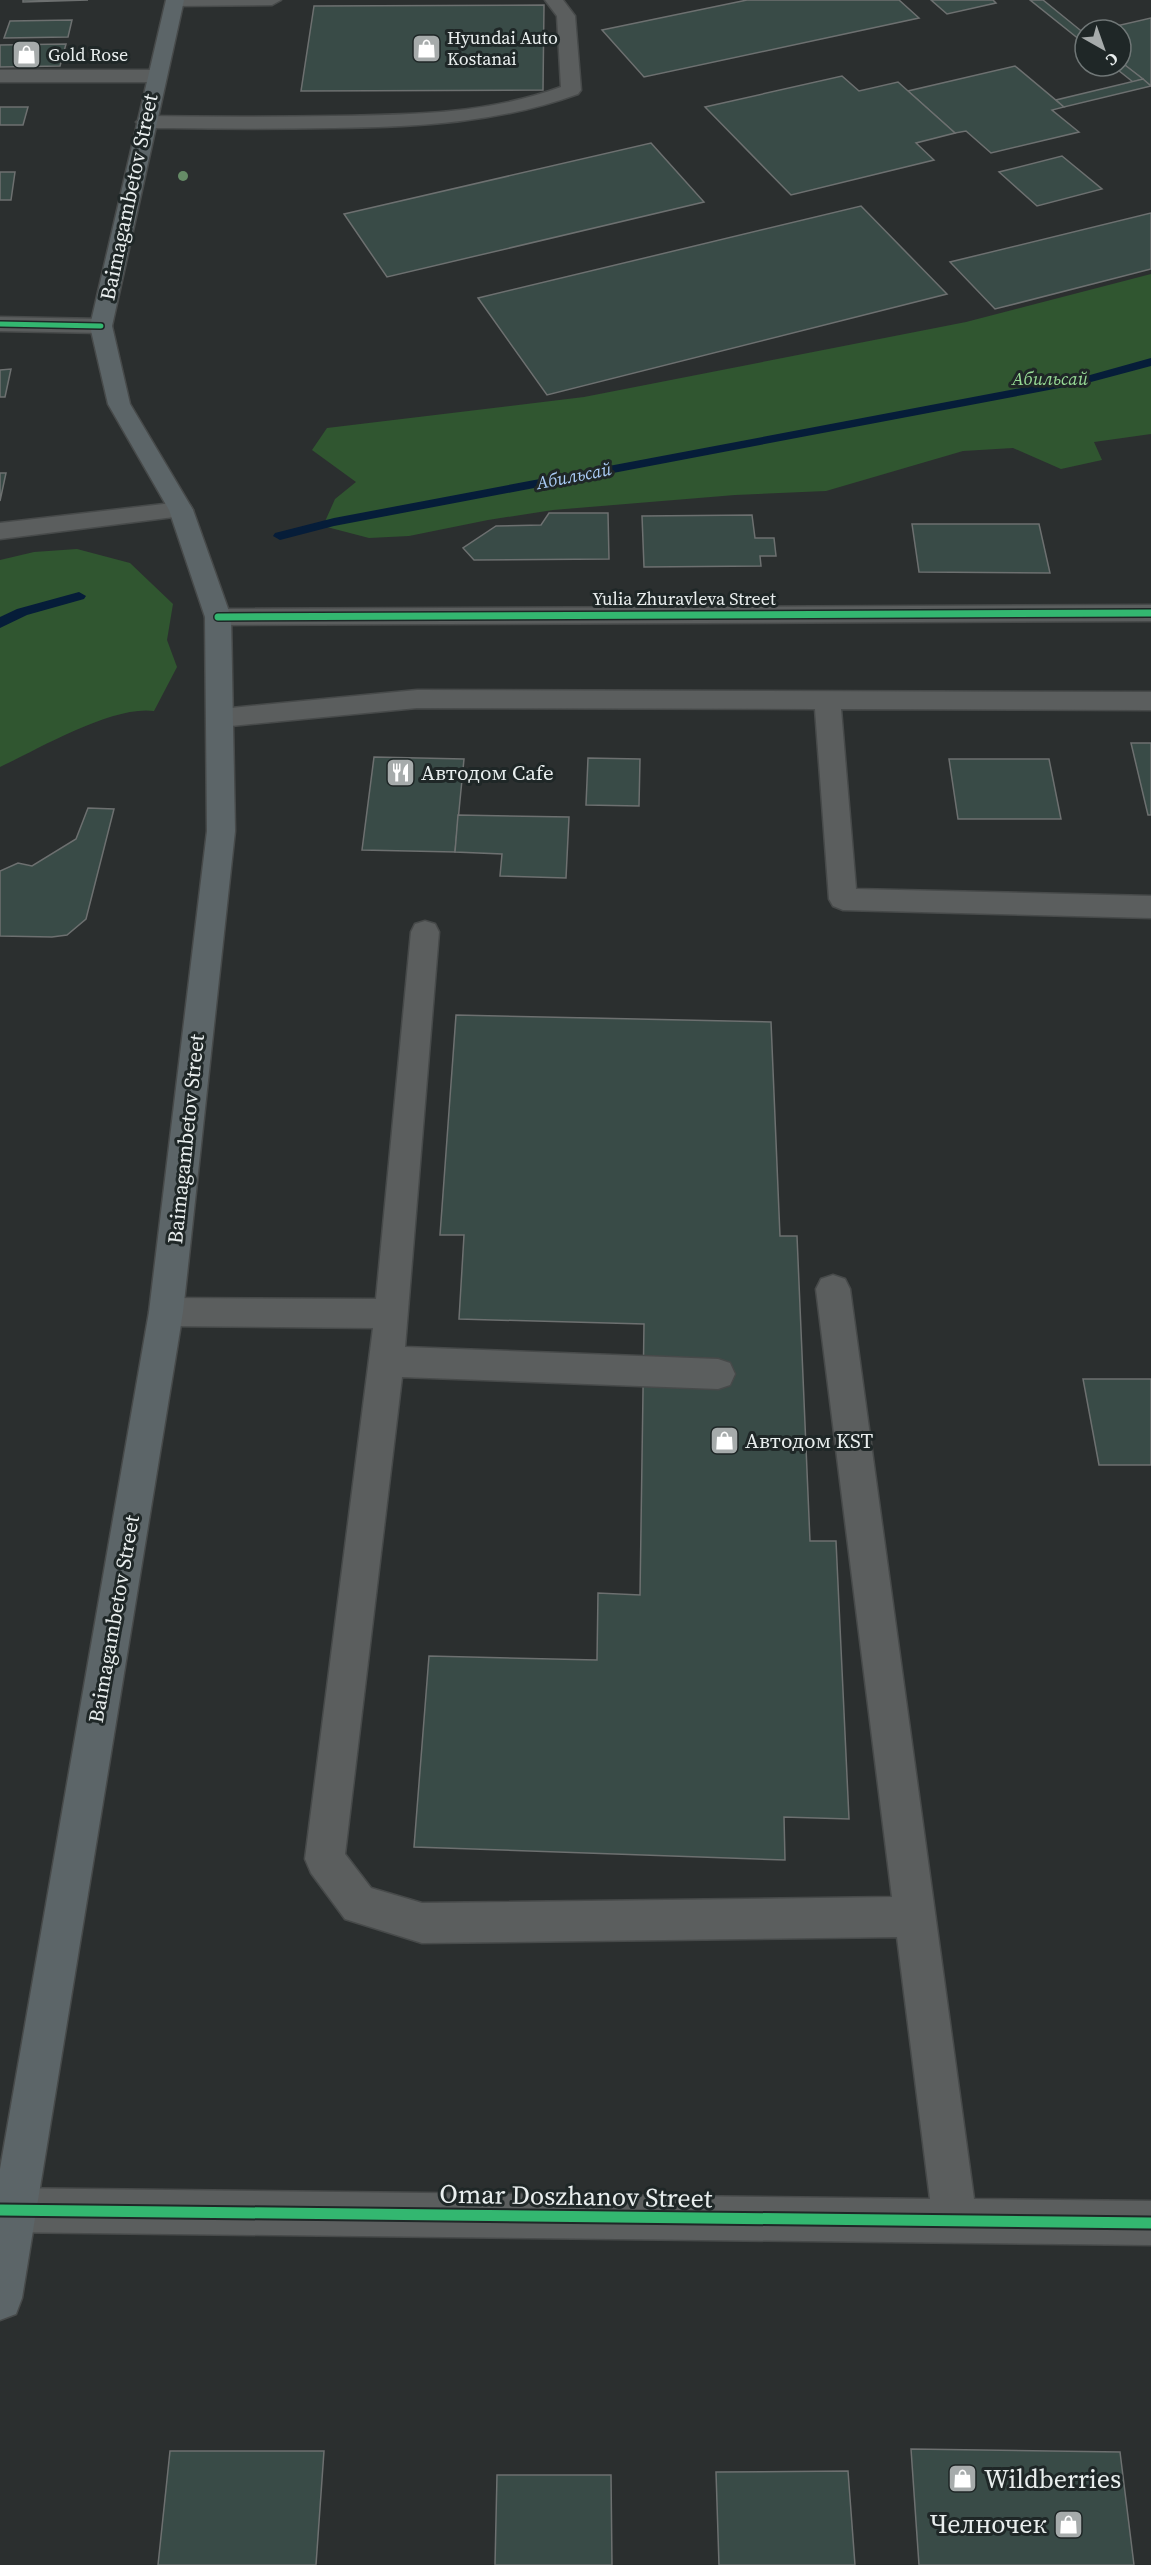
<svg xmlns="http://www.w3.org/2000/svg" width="1151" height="2565" font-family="'Source Serif 4',serif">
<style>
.green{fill:#305630}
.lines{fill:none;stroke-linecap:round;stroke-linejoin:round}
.stream{fill:#061d39;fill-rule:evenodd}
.building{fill:#394b47;stroke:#6d7070;stroke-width:1.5}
.minor-casing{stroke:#474a4a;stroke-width:3}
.major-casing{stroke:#474a4a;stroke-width:3}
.minor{fill:#5b5e5e;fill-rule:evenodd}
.major{fill:#5c6568;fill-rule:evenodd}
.cycleway-far2-casing{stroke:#1f2727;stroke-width:8}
.cycleway-far1-casing{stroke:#1f2727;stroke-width:10}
.cycleway-casing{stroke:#1f2727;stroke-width:15}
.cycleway-far2{stroke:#33b770;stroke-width:5}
.cycleway-far1{stroke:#33b770;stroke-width:7}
.cycleway{stroke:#33b770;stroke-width:11}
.tree{fill:#668c67}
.labels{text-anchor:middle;stroke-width:6;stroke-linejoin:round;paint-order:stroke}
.far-poi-label{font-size:18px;fill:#e9eeee;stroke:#1f2727;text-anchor:start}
.far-park-label{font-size:18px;font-style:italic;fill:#97d995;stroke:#1f2727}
.far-water-label{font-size:18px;font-style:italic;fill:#a9caf4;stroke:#1f2727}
.far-street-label{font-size:18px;fill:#e9eeee;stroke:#1f2727}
.street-label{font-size:21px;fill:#e9eeee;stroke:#1f2727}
.poi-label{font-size:21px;fill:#e9eeee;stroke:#1f2727;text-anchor:start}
.near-street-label{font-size:26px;fill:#e9eeee;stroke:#1f2727}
.near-poi-label{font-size:26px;fill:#e9eeee;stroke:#1f2727;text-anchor:start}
</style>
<rect width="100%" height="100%" fill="#2b2f2f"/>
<g class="green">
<path d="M 1151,274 L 1151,434 L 1094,442 L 1102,460 L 1061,469 L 1013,448 L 963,451 L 826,491 L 735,495 L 553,510 L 488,520 L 409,536 L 369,538 L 323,526 L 335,499 L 356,482 L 312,450 L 327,428 L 584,397 L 966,322 Z"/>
<path d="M 77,549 L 130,563 L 173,604 L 167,640 L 177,667 L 154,711 C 113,705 38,749 0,767 L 0,560 L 34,552 Z"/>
</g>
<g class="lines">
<g class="stream">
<path d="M 1151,358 L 1151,366 L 1091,382 L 334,526 L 280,540 L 273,536 L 275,533 L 334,518 L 1090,375 Z"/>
<path d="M 79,592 L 86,596 L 84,599 L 27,615 L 0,628 L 0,617 L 17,609 Z"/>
</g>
</g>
<g class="building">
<path d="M 23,0 L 88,0 L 23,2 Z"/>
<path d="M 747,0 L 899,0 L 919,18 L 644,77 L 602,30 Z"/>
<path d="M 931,0 L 993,0 L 996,3 L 947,14 Z"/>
<path d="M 1030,0 L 1043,0 L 1085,34 L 1085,44 Z"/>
<path d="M 544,5 L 543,90 L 301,91 L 314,6 Z"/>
<path d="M 1151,18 L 1151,86 L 1121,62 L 1121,30 L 1099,30 Z"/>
<path d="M 72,20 L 68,37 L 4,38 L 10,21 Z"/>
<path d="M 66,44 L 60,66 L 0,67 L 0,45 Z"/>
<path d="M 1121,62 L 1143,79 L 1133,82 L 1113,66 L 1121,66 Z"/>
<path d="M 1015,66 L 1064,107 L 1052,110 L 1079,132 L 991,153 L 966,131 L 955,133 L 908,91 Z"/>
<path d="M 842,76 L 859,91 L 898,82 L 955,133 L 916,143 L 934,160 L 791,195 L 705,107 Z"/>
<path d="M 1143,79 L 1151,86 L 1064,107 L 1056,100 Z"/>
<path d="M 0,107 L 28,107 L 23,125 L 0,125 Z"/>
<path d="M 651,143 L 704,202 L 387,277 L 344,214 Z"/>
<path d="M 1062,156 L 1102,189 L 1037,206 L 999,172 Z"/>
<path d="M 0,172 L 15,172 L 11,200 L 0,200 Z"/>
<path d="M 861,206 L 947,294 L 547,395 L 478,298 Z"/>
<path d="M 1151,213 L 1151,269 L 995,309 L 950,262 Z"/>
<path d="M 11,369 L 5,397 L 0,397 L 0,370 Z"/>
<path d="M 0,473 L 6,473 L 0,501 Z"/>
<path d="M 549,513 L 608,513 L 609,559 L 474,560 L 463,548 L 496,526 L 541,525 Z"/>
<path d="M 752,515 L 755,538 L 774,538 L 776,556 L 760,556 L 761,566 L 644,567 L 642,516 Z"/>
<path d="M 912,524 L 1039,524 L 1050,573 L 919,572 Z"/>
<path d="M 1131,743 L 1151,743 L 1151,815 L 1148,815 Z"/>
<path d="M 374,757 L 464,759 L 455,852 L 362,850 Z"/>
<path d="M 588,758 L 640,759 L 639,806 L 586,805 Z"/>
<path d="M 949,759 L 1049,759 L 1061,819 L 958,819 Z"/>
<path d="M 88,808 L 114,809 L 86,919 L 67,935 L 52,937 L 0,936 L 0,871 L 18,863 L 32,866 L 76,839 Z"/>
<path d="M 458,815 L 569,817 L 566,878 L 500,876 L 502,854 L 455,852 Z"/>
<path d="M 456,1015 L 771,1022 L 780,1236 L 797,1236 L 810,1541 L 836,1541 L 849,1819 L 784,1817 L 785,1860 L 414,1847 L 429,1656 L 597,1660 L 598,1593 L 640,1595 L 644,1324 L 459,1319 L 464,1235 L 440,1235 Z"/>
<path d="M 1083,1379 L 1151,1379 L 1151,1465 L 1099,1465 Z"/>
<path d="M 911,2449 L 1120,2452 L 1134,2565 L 919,2565 Z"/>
<path d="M 170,2451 L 324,2451 L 316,2565 L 158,2565 Z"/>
<path d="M 848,2471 L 855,2565 L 719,2565 L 716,2472 Z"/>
<path d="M 497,2475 L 611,2475 L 612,2565 L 495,2565 Z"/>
</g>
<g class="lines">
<defs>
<g id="minor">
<path d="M 167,0 L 281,0 L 272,5 L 175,6 L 169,5 Z"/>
<path d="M 545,0 L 563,0 L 575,16 L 581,90 L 578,94 C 498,123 418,127 334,128 C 279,129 224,129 169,128 L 146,128 L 136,122 L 146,116 C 208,117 270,117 333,116 C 411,115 487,114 561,87 L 557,16 Z"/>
<path d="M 0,70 L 156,70 L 166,76 L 156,82 L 0,82 Z"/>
<path d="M 0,317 L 101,319 L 109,321 L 112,326 L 109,331 L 101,333 L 0,331 Z"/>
<path d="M 181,502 L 190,505 L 193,510 L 190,515 L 0,539 L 0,523 Z"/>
<path d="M 1151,605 L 1151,621 L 218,625 L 209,623 L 205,617 L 209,611 L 218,609 Z"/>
<path d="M 417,690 L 1151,692 L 1151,710 L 841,709 L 856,889 L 1151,896 L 1151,918 L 843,910 L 833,906 L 829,899 L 815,709 L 417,708 L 221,727 L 212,724 L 208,718 L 212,712 L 221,709 Z"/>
<path d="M 425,921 L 435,924 L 439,932 L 405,1347 L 718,1359 L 730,1363 L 735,1374 L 730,1385 L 718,1389 L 402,1377 L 345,1854 L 371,1888 L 422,1903 L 892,1897 L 816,1289 L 821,1279 L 833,1275 L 845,1279 L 850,1289 L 974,2199 L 1151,2201 L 1151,2245 L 0,2232 L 0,2188 L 930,2199 L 897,1937 L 422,1943 L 345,1919 L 311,1873 L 305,1859 L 373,1328 L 166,1326 L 154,1322 L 149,1312 L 154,1302 L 166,1298 L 376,1299 L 411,932 L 415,924 Z"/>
</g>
<path id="major" d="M 166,0 L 184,0 L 112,326 L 130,404 L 193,510 L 231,617 L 235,831 L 183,1312 L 22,2298 L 16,2314 L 0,2320 L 0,2169 L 149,1312 L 207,831 L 205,617 L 169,510 L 108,404 L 90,326 Z"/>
</defs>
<use href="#minor" class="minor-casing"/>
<use href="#major" class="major-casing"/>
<use href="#minor" class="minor"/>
<use href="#major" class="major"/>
<defs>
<path id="cycleway-far2" d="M 0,324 L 101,326"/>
<path id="cycleway-far1" d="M 218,617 L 1151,613"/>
<path id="cycleway" d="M 0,2210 L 1151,2223"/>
</defs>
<use href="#cycleway-far2" class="cycleway-far2-casing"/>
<use href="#cycleway-far1" class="cycleway-far1-casing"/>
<use href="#cycleway" class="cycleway-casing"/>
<use href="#cycleway-far2" class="cycleway-far2"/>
<use href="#cycleway-far1" class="cycleway-far1"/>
<use href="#cycleway" class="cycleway"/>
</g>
<circle class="tree" cx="183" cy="176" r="5"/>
<defs>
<symbol id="shop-square" viewBox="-11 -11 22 22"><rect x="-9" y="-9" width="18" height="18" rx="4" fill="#a6abab" stroke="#1f2727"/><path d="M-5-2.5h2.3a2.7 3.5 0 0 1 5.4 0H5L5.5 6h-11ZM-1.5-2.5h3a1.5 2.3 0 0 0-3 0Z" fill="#fff"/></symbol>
<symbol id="restaurant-square" viewBox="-11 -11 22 22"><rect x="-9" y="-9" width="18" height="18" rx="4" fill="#a6abab" stroke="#1f2727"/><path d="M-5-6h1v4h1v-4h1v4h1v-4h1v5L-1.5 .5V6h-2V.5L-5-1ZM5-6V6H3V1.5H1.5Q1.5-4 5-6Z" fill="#fff"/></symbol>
</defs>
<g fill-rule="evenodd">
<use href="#shop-square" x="410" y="32" width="33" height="33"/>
<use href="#shop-square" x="10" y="38" width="33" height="33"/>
<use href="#restaurant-square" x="384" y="756" width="33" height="33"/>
<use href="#shop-square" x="708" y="1424" width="33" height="33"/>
<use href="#shop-square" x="946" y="2462" width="33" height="33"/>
<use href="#shop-square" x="1052" y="2508" width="33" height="33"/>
</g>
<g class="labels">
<g class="far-poi-label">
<text x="447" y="44">Hyundai Auto<tspan x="447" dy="21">Kostanai</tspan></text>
<text x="48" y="61">Gold Rose</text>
</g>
<g class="far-park-label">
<text x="1050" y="385">Абильсай</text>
</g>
<g class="far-water-label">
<text transform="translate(574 476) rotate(-11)" y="6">Абильсай</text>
</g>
<g class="far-street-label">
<text x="684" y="605">Yulia Zhuravleva Street</text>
</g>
<g class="street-label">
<text transform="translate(129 197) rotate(-78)" y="7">Baimagambetov Street</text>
<text transform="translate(186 1139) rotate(-84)" y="7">Baimagambetov Street</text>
<text transform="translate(114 1619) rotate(-80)" y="7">Baimagambetov Street</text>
</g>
<g class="poi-label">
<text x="421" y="780">Автодом Cafe</text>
<text x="745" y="1448">Автодом KST</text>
</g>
<g class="near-street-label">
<text transform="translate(576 2196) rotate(1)" y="9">Omar Doszhanov Street</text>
</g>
<g class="near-poi-label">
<text x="984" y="2488">Wildberries</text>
<text x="1047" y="2533" text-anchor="end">Челночек</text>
</g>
</g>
<g transform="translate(1103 48) rotate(140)"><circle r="28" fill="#1f2727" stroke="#707777" stroke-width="1.5"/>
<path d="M0-4.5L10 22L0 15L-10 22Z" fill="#a6abab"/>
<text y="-9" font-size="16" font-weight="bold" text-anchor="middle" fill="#e9eeee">С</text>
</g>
</svg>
